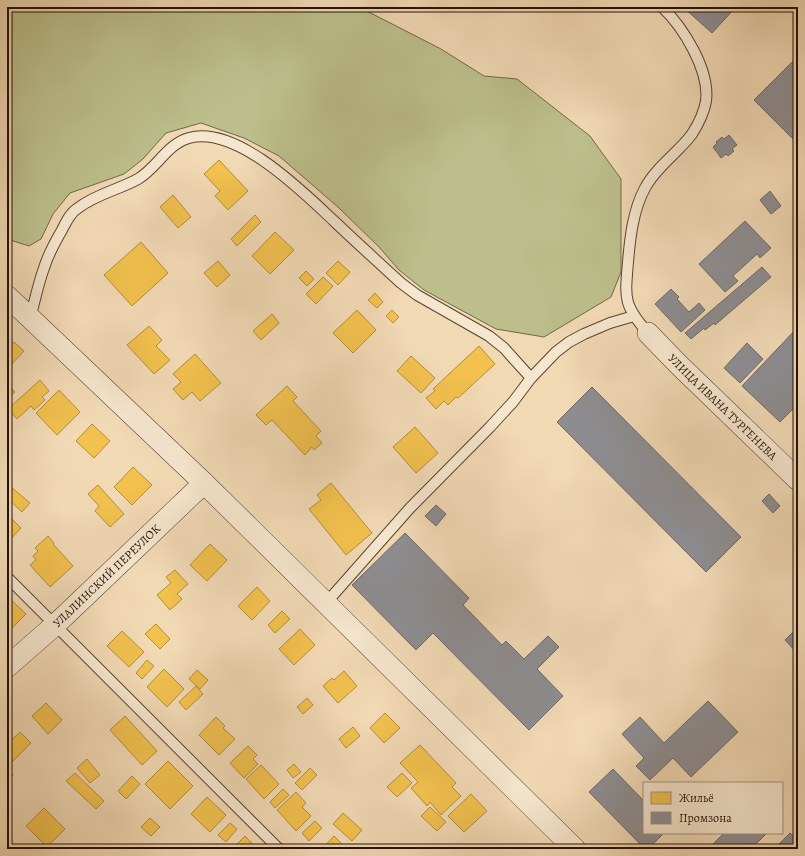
<svg xmlns="http://www.w3.org/2000/svg" width="805" height="856" font-family="Alegreya,serif">
<style>
.green{fill:#bcbf8b;stroke:#70684a}
.homes{fill:#f2c14e;stroke:#b48c39}
.industry{fill:#8d8d92;stroke:#6e6869}
.lines{fill:none;stroke-linecap:round;stroke-linejoin:round}
.service-casing{stroke:#574333;stroke-width:12}
.minor-casing{stroke:#574333;stroke-width:22}
.service{stroke:#f6e6ce;stroke-width:10}
.minor{stroke:#f6e6ce;stroke-width:21}
.labels{text-anchor:middle;stroke-width:4;stroke-linejoin:round;paint-order:stroke}
.street-label{font-size:12px;fill:#241108;stroke:#f6e6ce}
</style>
<rect width="100%" height="100%" fill="#f1d9b4"/>
<filter id="stains"><feTurbulence type="fractalNoise" baseFrequency=".005" numOctaves="4"/><feColorMatrix values="0 0 0 0 .2 0 0 0 0 .09 0 0 0 0 .02 0 0 0 .5 -.17"/></filter>
<radialGradient id="worn" r=".72"><stop offset=".6" stop-color="#630" stop-opacity="0"/><stop offset="1" stop-color="#630" stop-opacity=".3"/></radialGradient>
<path class="green" d="M 7,7 L 359,7 L 441,49 L 484,76 L 517,79 L 590,136 L 621,179 L 621,272 L 611,297 L 544,337 L 496,329 L 424,290 L 399,270 L 379,247 L 339,208 L 279,156 L 244,138 L 201,123 L 166,133 L 143,159 L 124,174 L 70,193 L 53,214 L 41,239 L 29,246 L 7,239 Z"/>
<g class="homes">
<path d="M 219,160 L 248,191 L 228,210 L 215,196 L 220,191 L 204,174 Z"/>
<path d="M 173,195 L 191,217 L 178,228 L 160,207 Z"/>
<path d="M 255,215 L 261,222 L 237,246 L 231,239 Z"/>
<path d="M 275,232 L 294,250 L 270,274 L 252,256 Z"/>
<path d="M 141,242 L 168,273 L 132,306 L 104,275 Z"/>
<path d="M 218,261 L 230,275 L 217,287 L 204,273 Z"/>
<path d="M 338,261 L 350,272 L 338,285 L 326,273 Z"/>
<path d="M 306,271 L 314,279 L 307,286 L 299,278 Z"/>
<path d="M 323,277 L 333,286 L 316,304 L 306,294 Z"/>
<path d="M 375,293 L 383,302 L 377,308 L 368,300 Z"/>
<path d="M 357,310 L 376,330 L 353,353 L 333,333 Z"/>
<path d="M 392,310 L 399,317 L 393,323 L 386,316 Z"/>
<path d="M 272,314 L 279,323 L 261,340 L 253,331 Z"/>
<path d="M 149,326 L 162,340 L 156,346 L 170,360 L 154,374 L 127,345 Z"/>
<path d="M 7,334 L 12,339 L 7,344 Z"/>
<path d="M 14,342 L 24,351 L 7,369 L 7,349 Z"/>
<path d="M 479,346 L 495,364 L 458,398 L 456,397 L 448,405 L 444,401 L 436,409 L 426,398 L 435,391 L 433,389 Z"/>
<path d="M 195,354 L 221,383 L 200,401 L 192,392 L 183,400 L 173,389 L 181,382 L 173,374 Z"/>
<path d="M 411,356 L 435,378 L 421,393 L 397,371 Z"/>
<path d="M 40,380 L 49,391 L 42,397 L 45,400 L 34,410 L 31,406 L 17,419 L 8,409 Z"/>
<path d="M 7,383 L 15,392 L 7,399 Z"/>
<path d="M 287,386 L 297,397 L 293,401 L 321,431 L 316,436 L 322,443 L 314,450 L 312,447 L 305,455 L 272,420 L 266,425 L 256,415 Z"/>
<path d="M 59,390 L 80,412 L 57,435 L 36,413 Z"/>
<path d="M 92,424 L 110,441 L 94,458 L 76,441 Z"/>
<path d="M 415,427 L 438,453 L 416,473 L 393,447 Z"/>
<path d="M 133,467 L 152,485 L 132,505 L 114,487 Z"/>
<path d="M 331,483 L 372,533 L 346,555 L 309,509 L 321,500 L 317,495 Z"/>
<path d="M 98,485 L 124,514 L 110,527 L 95,511 L 99,506 L 88,494 Z"/>
<path d="M 11,487 L 30,503 L 22,512 L 7,498 L 7,491 Z"/>
<path d="M 7,514 L 21,528 L 7,543 Z"/>
<path d="M 48,536 L 54,543 L 53,544 L 73,566 L 50,587 L 30,565 L 36,560 L 33,556 L 38,551 L 35,548 Z"/>
<path d="M 210,544 L 227,560 L 207,581 L 190,565 Z"/>
<path d="M 175,570 L 188,584 L 177,594 L 182,599 L 170,610 L 157,595 L 171,583 L 166,577 Z"/>
<path d="M 257,587 L 270,601 L 252,620 L 238,606 Z"/>
<path d="M 8,597 L 26,614 L 9,631 L 7,629 L 7,598 Z"/>
<path d="M 282,611 L 290,619 L 275,633 L 268,625 Z"/>
<path d="M 156,624 L 170,639 L 160,649 L 145,634 Z"/>
<path d="M 300,629 L 315,645 L 294,665 L 279,649 Z"/>
<path d="M 122,631 L 144,652 L 129,667 L 107,646 Z"/>
<path d="M 147,660 L 154,666 L 142,679 L 136,673 Z"/>
<path d="M 164,669 L 184,689 L 167,707 L 147,687 Z"/>
<path d="M 197,670 L 208,680 L 200,689 L 189,679 Z"/>
<path d="M 344,671 L 357,686 L 338,703 L 323,686 L 332,678 L 334,680 Z"/>
<path d="M 196,686 L 203,694 L 186,710 L 179,702 Z"/>
<path d="M 307,698 L 313,705 L 303,714 L 297,707 Z"/>
<path d="M 46,703 L 62,720 L 48,734 L 32,716 Z"/>
<path d="M 385,713 L 400,728 L 384,743 L 370,728 Z"/>
<path d="M 125,716 L 157,751 L 142,765 L 110,730 Z"/>
<path d="M 216,717 L 225,726 L 223,728 L 235,739 L 219,755 L 199,735 Z"/>
<path d="M 353,727 L 360,736 L 346,748 L 339,739 Z"/>
<path d="M 20,732 L 31,743 L 12,762 L 7,758 L 7,744 Z"/>
<path d="M 420,745 L 456,783 L 452,787 L 461,796 L 441,815 L 430,802 L 427,806 L 411,788 L 418,782 L 400,763 Z"/>
<path d="M 248,746 L 257,755 L 253,759 L 258,764 L 244,778 L 230,763 Z"/>
<path d="M 87,759 L 100,775 L 90,783 L 77,768 Z"/>
<path d="M 168,761 L 193,786 L 170,809 L 145,784 Z"/>
<path d="M 294,764 L 301,772 L 293,778 L 287,770 Z"/>
<path d="M 261,765 L 279,784 L 264,799 L 246,779 Z"/>
<path d="M 7,768 L 13,775 L 7,781 Z"/>
<path d="M 310,768 L 317,775 L 302,790 L 295,783 Z"/>
<path d="M 75,773 L 104,801 L 96,809 L 66,781 Z"/>
<path d="M 402,773 L 412,783 L 397,797 L 387,787 Z"/>
<path d="M 132,776 L 140,784 L 126,799 L 118,791 Z"/>
<path d="M 283,789 L 289,795 L 275,808 L 270,802 Z"/>
<path d="M 296,792 L 306,803 L 302,807 L 311,816 L 296,831 L 277,810 Z"/>
<path d="M 471,794 L 487,811 L 464,832 L 448,816 Z"/>
<path d="M 207,797 L 226,815 L 210,832 L 191,814 Z"/>
<path d="M 430,807 L 446,822 L 437,831 L 421,816 Z"/>
<path d="M 44,808 L 65,829 L 47,847 L 26,826 Z"/>
<path d="M 343,813 L 362,830 L 352,841 L 333,824 Z"/>
<path d="M 150,818 L 160,827 L 151,836 L 141,827 Z"/>
<path d="M 315,821 L 322,828 L 309,841 L 302,833 Z"/>
<path d="M 230,823 L 237,829 L 226,842 L 218,835 Z"/>
<path d="M 245,836 L 257,849 L 232,849 Z"/>
<path d="M 334,836 L 347,849 L 322,849 Z"/>
<path d="M 85,844 L 89,849 L 80,849 Z"/>
<path d="M 517,845 L 521,849 L 513,849 Z"/>
</g>
<g class="industry">
<path d="M 683,7 L 736,7 L 712,33 Z"/>
<path d="M 798,56 L 798,144 L 754,100 Z"/>
<path d="M 729,135 L 737,145 L 732,149 L 734,151 L 728,156 L 726,154 L 721,158 L 713,147 L 717,143 L 716,142 L 722,137 L 724,139 Z"/>
<path d="M 770,191 L 781,206 L 771,214 L 760,200 Z"/>
<path d="M 798,209 L 798,217 L 794,213 Z"/>
<path d="M 745,221 L 771,248 L 760,258 L 757,254 L 733,276 L 738,281 L 725,292 L 699,264 Z"/>
<path d="M 762,267 L 771,277 L 715,325 L 714,323 L 705,330 L 704,328 L 691,339 L 685,333 Z"/>
<path d="M 671,289 L 679,297 L 677,299 L 689,312 L 699,303 L 705,310 L 681,332 L 655,304 Z"/>
<path d="M 798,327 L 798,404 L 780,422 L 742,386 Z"/>
<path d="M 747,343 L 763,359 L 740,383 L 724,368 Z"/>
<path d="M 592,387 L 741,537 L 706,572 L 557,422 Z"/>
<path d="M 769,494 L 780,506 L 773,513 L 762,501 Z"/>
<path d="M 436,505 L 446,514 L 436,526 L 425,516 Z"/>
<path d="M 405,533 L 469,598 L 463,605 L 502,645 L 506,641 L 524,659 L 548,636 L 559,647 L 537,669 L 563,696 L 529,730 L 433,633 L 416,650 L 352,585 Z"/>
<path d="M 798,627 L 798,654 L 785,640 Z"/>
<path d="M 708,701 L 738,732 L 691,777 L 673,758 L 650,780 L 636,766 L 644,758 L 622,734 L 640,717 L 664,743 Z"/>
<path d="M 613,769 L 644,801 L 644,833 L 664,833 L 648,849 L 645,849 L 589,792 Z"/>
<path d="M 724,833 L 767,833 L 751,849 L 708,849 Z"/>
<path d="M 790,833 L 798,840 L 798,849 L 774,849 Z"/>
</g>
<g class="lines">
<defs>
<g id="service">
<path d="M 30,318 C 35,301 38,284 44,268 C 48,255 55,242 62,230 C 66,222 70,213 78,208 C 96,194 118,190 138,179 C 157,168 167,144 189,138 C 236,125 302,191 334,221 C 356,242 378,262 401,283 L 417,295 L 489,336 L 504,348 L 531,378"/>
<path d="M 648,333 C 623,305 625,298 628,262 C 630,238 633,210 645,188 C 656,167 678,153 692,134 C 699,123 704,113 706,101 C 710,70 683,27 662,7"/>
<path d="M 7,577 L 279,849"/>
<path d="M 326,603 L 410,508 L 490,427 L 513,402 L 531,378 L 556,352 L 569,342 L 584,334 L 610,323 L 634,316"/>
</g>
<g id="minor">
<path d="M 7,296 L 204,483 L 575,849"/>
<path id="s1" d="M 648,333 L 679,365 L 798,480"/>
<path id="s2" d="M 7,667 L 55,625 L 204,483"/>
</g>
</defs>
<use href="#service" class="service-casing"/>
<use href="#minor" class="minor-casing"/>
<use href="#service" class="service"/>
<use href="#minor" class="minor"/>
</g>
<g class="labels">
<g class="street-label">
<text dy="4" stroke="none"><textPath href="#s1" startOffset="105">УЛИЦА ИВАНА ТУРГЕНЕВА</textPath></text>
<text dy="4" stroke="none"><textPath href="#s2" startOffset="135">УЛАЛИНСКИЙ ПЕРЕУЛОК</textPath></text>
</g>
</g>
<rect width="805" height="856" fill="none" stroke="#f1d9b4" stroke-width="24"/>
<rect x="8" y="8" width="789" height="840" fill="none" stroke="#241108" stroke-width="2"/>
<rect x="12" y="12" width="781" height="832" fill="none" stroke="#241108"/>
<rect x="643" y="782" width="140" height="52" fill="#f6e6ce" stroke="#a2917f"/>
<rect x="651" y="792" width="20" height="12" fill="#f2c14e" stroke="#a2917f"/>
<text x="679" y="802" font-size="12" fill="#241108">Жильё</text>
<rect x="651" y="812" width="20" height="12" fill="#8d8d92" stroke="#a2917f"/>
<text x="679" y="822" font-size="12" fill="#241108">Промзона</text>
<rect width="100%" height="100%" filter="url(#stains)"/>
<rect width="100%" height="100%" fill="url(#worn)"/>
</svg>
